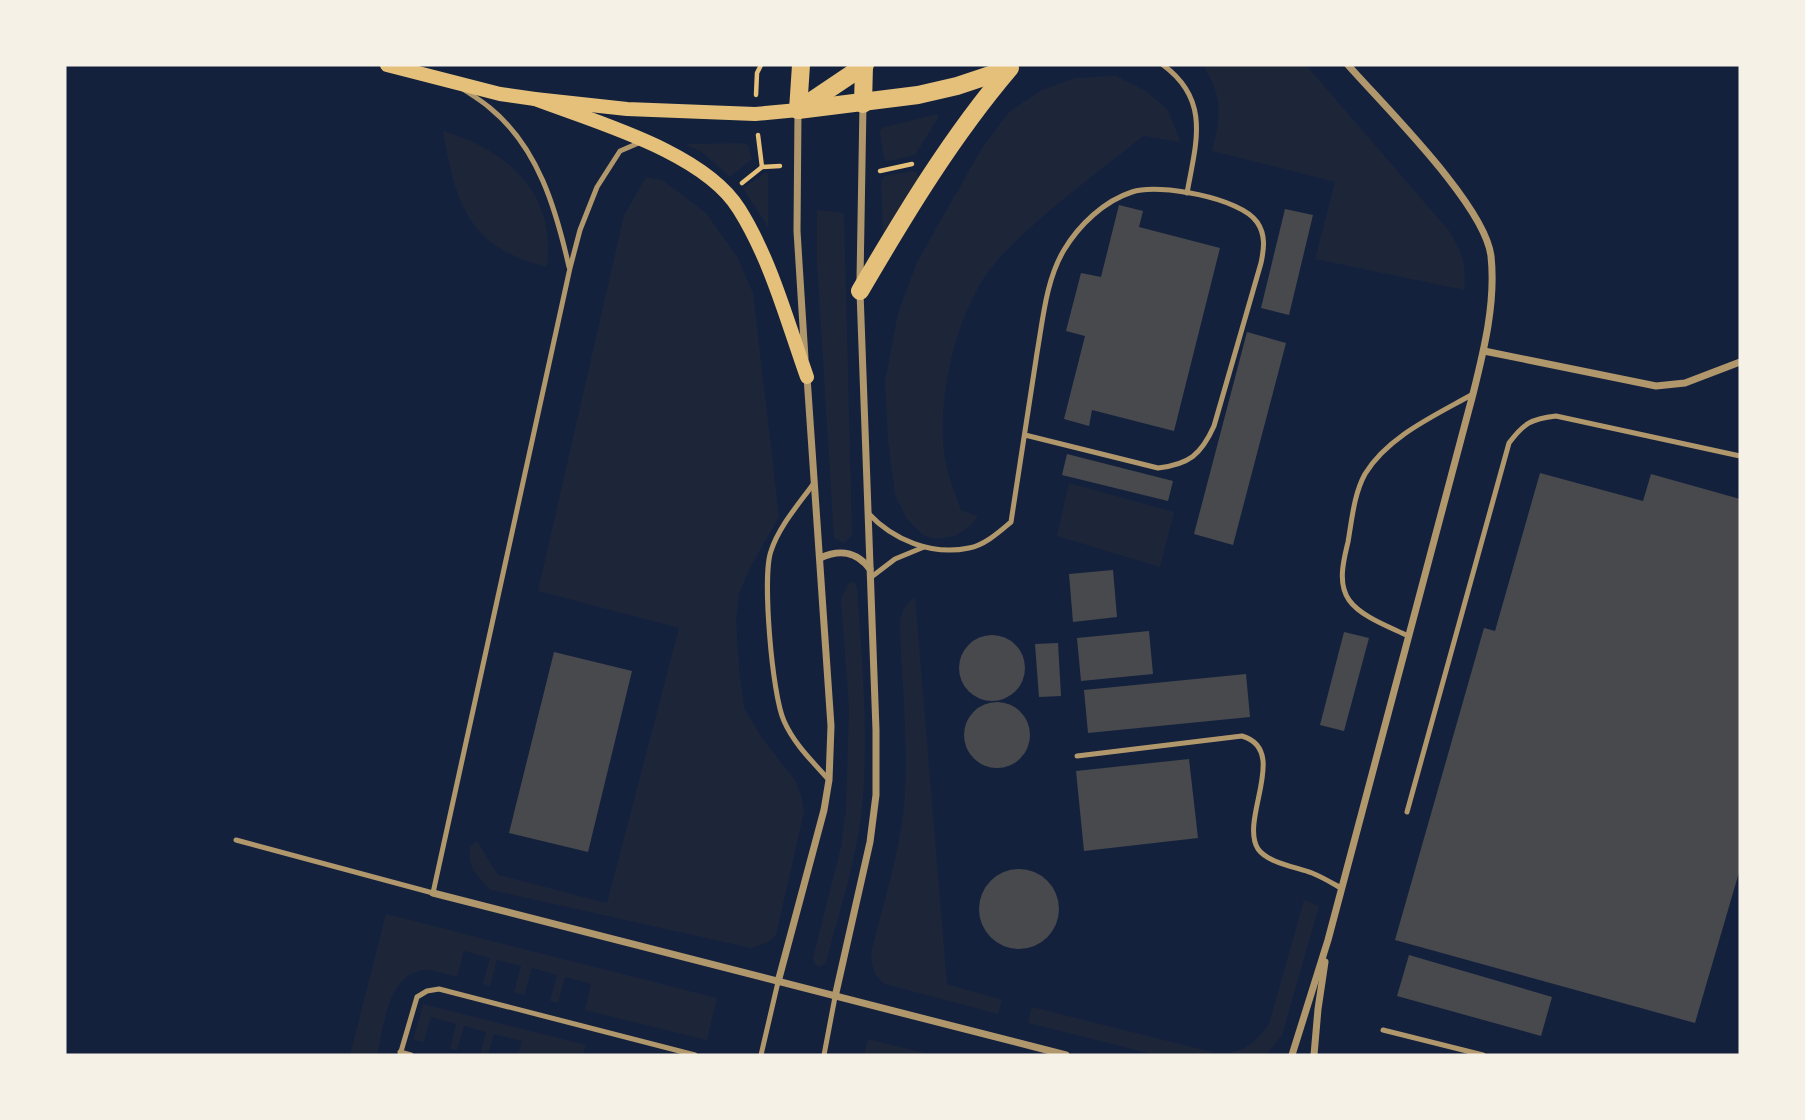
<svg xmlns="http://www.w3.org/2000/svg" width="1805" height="1120" font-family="'Space Grotesk',sans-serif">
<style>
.green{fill:#1d2539}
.building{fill:#48494c}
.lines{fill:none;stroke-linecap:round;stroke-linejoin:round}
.path{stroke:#e5c07b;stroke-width:4.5}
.service{stroke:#b1986c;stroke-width:5}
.minor{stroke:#b1986c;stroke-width:7}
.secondary{stroke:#e5c07b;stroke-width:14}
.primary{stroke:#e5c07b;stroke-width:18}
</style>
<rect width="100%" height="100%" fill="#14213d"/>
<g class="green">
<path d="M 1203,65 L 1306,65 L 1450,232 C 1462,254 1467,264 1464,290 L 1315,259 L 1335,182 L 1212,151 C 1221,116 1223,96 1203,65 Z"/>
<path d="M 1116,76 L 1146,91 L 1167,109 L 1181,142 L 1143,136 C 1094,176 1039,214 996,262 C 956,307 934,405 946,464 C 949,480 956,495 961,510 L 978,516 L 969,527 L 955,536 L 935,539 L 923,535 L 907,519 L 895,495 L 888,441 L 885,381 L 898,313 L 917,262 L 982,148 L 1009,112 L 1042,90 L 1075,78 Z"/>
<path d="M 937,114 L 938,118 L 915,155 L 888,161 L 884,159 L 880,132 L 882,128 Z"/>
<path d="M 443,131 C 509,151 556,193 547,267 C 468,247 456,206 443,131 Z"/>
<path d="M 745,143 L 749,147 L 752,159 L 730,177 L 702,152 L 686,145 L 689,144 Z"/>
<path d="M 912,171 L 917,173 L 919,178 L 883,233 L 881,180 L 885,176 Z"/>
<path d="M 766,172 L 768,174 L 768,227 L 743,188 Z"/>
<path d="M 646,177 L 662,180 L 706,213 L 738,258 L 753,293 L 779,517 L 751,566 L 739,594 L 736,621 L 739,669 L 744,708 L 762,738 L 795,780 L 801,795 L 804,812 L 776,935 L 767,943 L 751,948 L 491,890 C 477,875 467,869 470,846 L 477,841 L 498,875 L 607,903 L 679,628 L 538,591 L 624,215 Z"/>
<path d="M 817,210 L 844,213 L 852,536 L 844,543 L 834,538 L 817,263 Z"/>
<path d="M 1069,483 L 1174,512 L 1160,567 L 1057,536 Z"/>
<path d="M 849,582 L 855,583 L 857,588 C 862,661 869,733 862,807 C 857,859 839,912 826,963 L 819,967 L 814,963 L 813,958 L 841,847 L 846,809 L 849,709 L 841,599 Z"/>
<path d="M 915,597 L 947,984 L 1002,1000 L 998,1014 L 885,984 C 873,975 872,967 871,953 C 883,904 899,856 904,806 C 909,748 902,688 900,629 C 900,614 903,606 915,597 Z"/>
<path d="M 1304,900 L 1319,906 L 1282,1035 L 1266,1055 L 1156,1055 L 1028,1023 L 1032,1007 L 1216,1053 C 1243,1054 1253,1045 1269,1024 Z"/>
<path d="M 386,914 L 717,998 L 707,1040 L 585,1010 L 591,984 L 565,977 L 558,1003 L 550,1001 L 557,975 L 532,968 L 524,995 L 514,992 L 521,966 L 497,960 L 490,986 L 483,984 L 490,958 L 464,951 L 457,977 C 448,975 434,969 425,970 C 387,974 384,1027 377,1055 L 350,1055 Z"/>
<path d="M 423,1004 L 586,1045 L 583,1055 L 518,1055 L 522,1041 L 494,1034 L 488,1055 L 480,1055 L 486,1032 L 464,1026 L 457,1050 L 450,1049 L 456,1024 L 431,1017 L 424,1042 L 413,1040 Z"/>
<path d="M 868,1039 L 932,1055 L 864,1055 Z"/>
</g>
<g class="building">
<path d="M 1119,205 L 1143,211 L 1139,227 L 1220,248 L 1174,431 L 1092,410 L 1089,426 L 1064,419 L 1085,336 L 1066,331 L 1081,273 L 1101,277 Z"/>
<path d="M 1285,209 L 1313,215 L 1289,315 L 1261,308 Z"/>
<path d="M 1247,332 L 1286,343 L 1233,545 L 1194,534 Z"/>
<path d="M 1067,454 L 1173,481 L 1168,501 L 1062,475 Z"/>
<path d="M 1540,473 L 1643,501 L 1651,474 L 1740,499 L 1740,869 L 1695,1023 L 1395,940 L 1484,628 L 1495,631 Z"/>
<path d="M 1113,570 L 1117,617 L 1073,622 L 1069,574 Z"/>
<path d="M 1149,631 L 1153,674 L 1081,681 L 1077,638 Z"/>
<path d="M 1344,632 L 1369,638 L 1344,731 L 1320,725 Z"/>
<circle cx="992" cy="668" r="33"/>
<path d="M 1058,643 L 1061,696 L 1039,697 L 1035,644 Z"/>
<path d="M 554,652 L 632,671 L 588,852 L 509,833 Z"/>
<path d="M 1246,674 L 1250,717 L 1088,733 L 1084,690 Z"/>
<circle cx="997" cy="735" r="33"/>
<path d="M 1189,759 L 1198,838 L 1084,851 L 1076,771 Z"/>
<circle cx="1019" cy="909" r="40"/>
<path d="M 1409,955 L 1552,997 L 1541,1036 L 1397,996 Z"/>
</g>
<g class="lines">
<g class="path">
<path d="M 756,95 L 757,73 L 761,65"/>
<path d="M 758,135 L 762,167"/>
<path d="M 880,171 L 912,164"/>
<path d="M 742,183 L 762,167 L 780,166"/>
</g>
<g class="service">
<path d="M 1163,65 C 1211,100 1196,143 1187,193"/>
<path d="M 463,89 C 472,95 482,101 490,108 C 538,147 556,209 569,267"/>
<path d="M 814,483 C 799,504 779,526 771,551 C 762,576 772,695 784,721 C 794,744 813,762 829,780"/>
<path d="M 868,513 C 893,540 932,556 969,548 C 985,545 999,532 1011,522 C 1020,466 1028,409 1037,353 C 1043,319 1046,280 1064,250 C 1079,225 1104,201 1132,192 C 1159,183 1241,198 1257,222 C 1266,235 1264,249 1261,263 L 1214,426 C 1201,455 1189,464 1158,468 L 1025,435"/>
<path d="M 870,578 L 895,559 L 924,547"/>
<path d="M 1408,636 C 1390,627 1361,617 1349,600 C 1337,583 1344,559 1348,542 C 1352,519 1354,494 1365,474 C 1388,436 1436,415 1473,394"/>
<path d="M 1077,756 L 1242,736 C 1290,750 1239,819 1258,849 C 1268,863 1296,867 1312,873 C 1322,877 1332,883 1341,888"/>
<path d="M 1407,812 L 1509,443 C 1524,423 1531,419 1556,416 L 1740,456"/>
<path d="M 236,840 L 433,893 L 570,268 L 580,230 L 597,187 L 620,151 L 641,142"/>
<path d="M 1383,1030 L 1483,1055"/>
<path d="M 400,1052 L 411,1055"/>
<path d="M 400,1055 L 417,997 L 427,991 L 439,989 L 695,1055"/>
<path d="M 761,1055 L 778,982"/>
<path d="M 824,1055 L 835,997"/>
</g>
<g class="minor">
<path d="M 798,111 L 797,231 L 805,358"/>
<path d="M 860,280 L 863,104"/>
<path d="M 1484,351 L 1656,386 L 1685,383 L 1740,362"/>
<path d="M 820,558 C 840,549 856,551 870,569"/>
<path d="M 433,893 L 1066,1055"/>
<path d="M 778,982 L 824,810 L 829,780 L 831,726 L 807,377"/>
<path d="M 835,997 L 870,842 L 876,795 L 876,730 L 860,292"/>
<path d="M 1292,1055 L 1328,940 L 1473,394 C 1484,350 1496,302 1491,256 C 1485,205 1384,106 1348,65"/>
<path d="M 1314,1055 L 1318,1009 L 1325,962"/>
</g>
<g class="secondary">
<path d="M 387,65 L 500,94 L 535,99 L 627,109 L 755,114 L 798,110"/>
<path d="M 535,99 C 595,122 704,152 739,209 C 771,260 787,321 807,377"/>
</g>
<g class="primary">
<path d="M 863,104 L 864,65"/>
<path d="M 801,108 L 865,65"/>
<path d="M 798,110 L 918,95 L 957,86 L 1008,69"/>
<path d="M 798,110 L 801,65"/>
<path d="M 860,291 C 905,214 952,136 1010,68"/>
</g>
</g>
<rect width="1805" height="1120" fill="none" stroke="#f6f1e7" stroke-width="133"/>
</svg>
